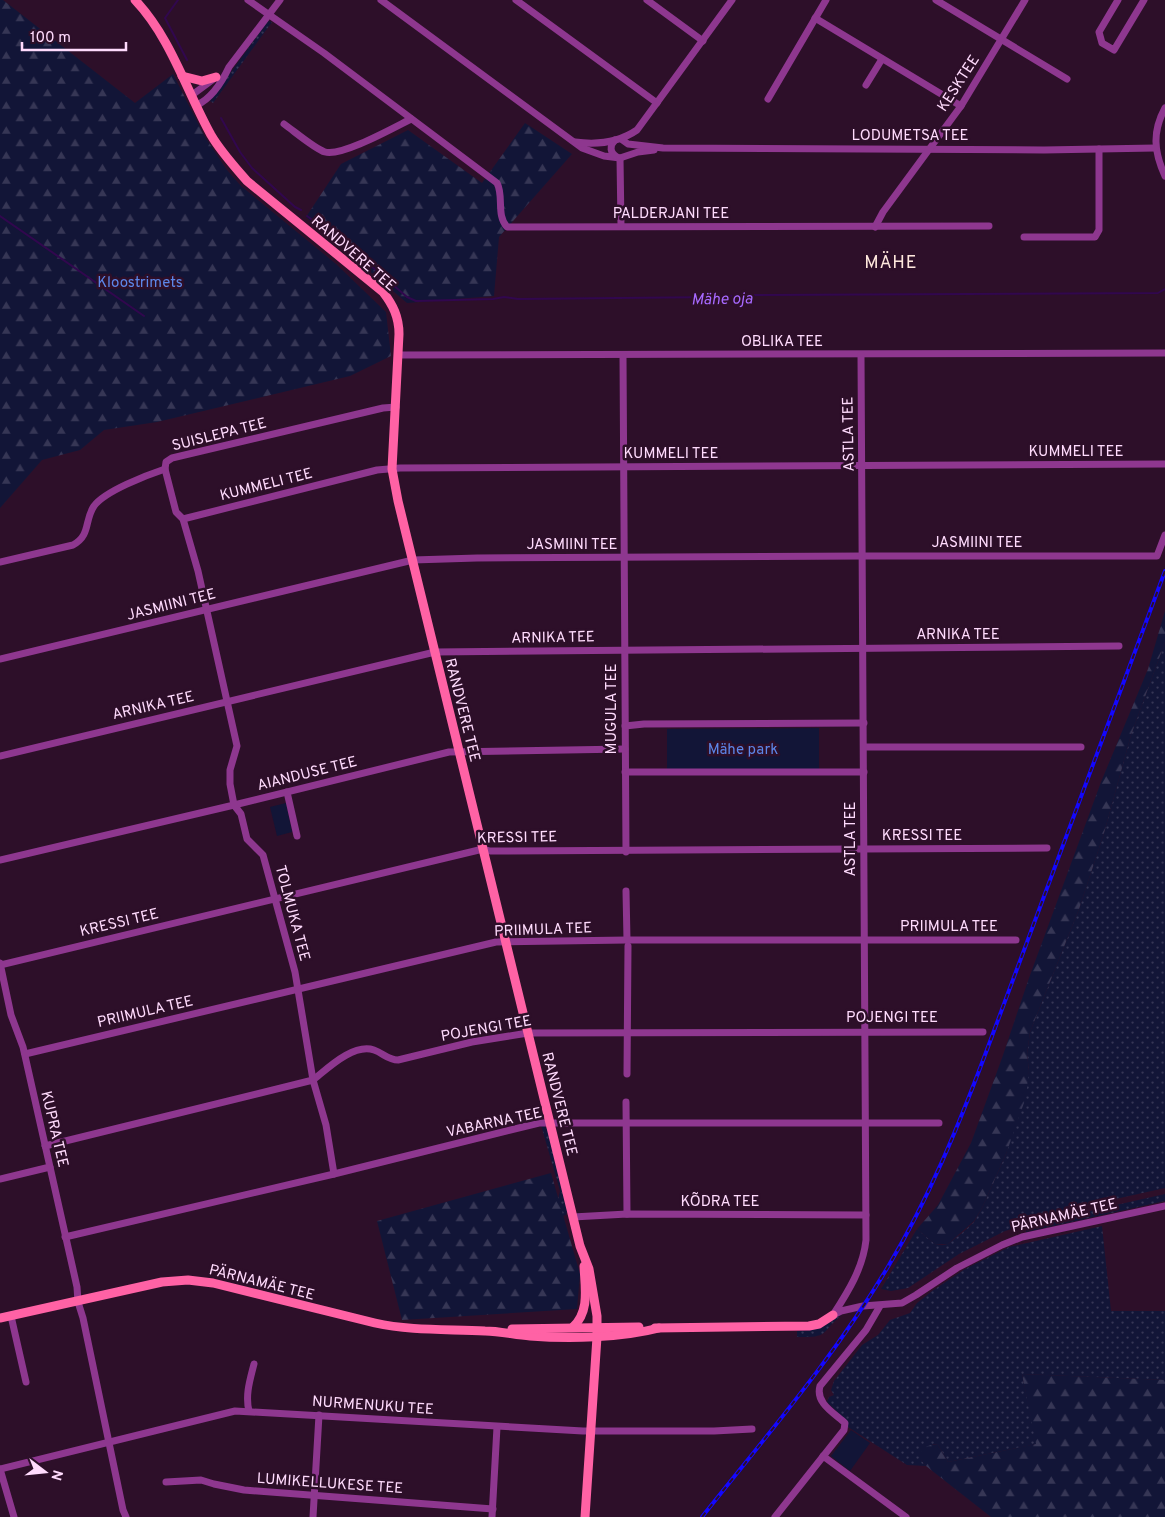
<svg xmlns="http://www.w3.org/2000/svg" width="1165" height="1517" font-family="Overpass,sans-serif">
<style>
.grass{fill:url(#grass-dots)}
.forest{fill:url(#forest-firs)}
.green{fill:#121537}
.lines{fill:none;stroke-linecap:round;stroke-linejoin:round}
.stream{stroke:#31074e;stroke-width:2}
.minor{stroke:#8e378f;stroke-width:7}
.major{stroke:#ff62a5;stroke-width:9}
.rail-casing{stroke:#1307ff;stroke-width:4}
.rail{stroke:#2d0f29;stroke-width:2;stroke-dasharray:5.5;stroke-linecap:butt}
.labels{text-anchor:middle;stroke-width:5;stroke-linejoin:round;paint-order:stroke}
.street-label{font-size:15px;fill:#ffdbfd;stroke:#2d0f29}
.park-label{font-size:15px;fill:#5d87e9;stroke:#2d0f29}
.water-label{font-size:16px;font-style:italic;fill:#a769ff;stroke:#2d0f29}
.quarter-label{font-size:18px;letter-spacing:1px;fill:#ffe8dd;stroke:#2d0f29}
</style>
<defs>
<pattern id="grass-dots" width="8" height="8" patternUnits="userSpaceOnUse" patternTransform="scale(1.25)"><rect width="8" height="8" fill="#121537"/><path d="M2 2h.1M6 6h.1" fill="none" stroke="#363655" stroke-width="1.8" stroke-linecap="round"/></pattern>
<pattern id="forest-firs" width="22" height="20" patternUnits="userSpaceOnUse" patternTransform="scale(1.25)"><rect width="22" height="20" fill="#121537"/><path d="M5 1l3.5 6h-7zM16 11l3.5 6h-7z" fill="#363655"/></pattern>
</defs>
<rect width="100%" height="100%" fill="#2d0f29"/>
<g class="grass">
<path d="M 268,21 L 272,22 L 213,103 L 210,101 Z"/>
<path d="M 1165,642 L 1165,1188 L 1084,1206 L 1005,1231 L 959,1254 L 908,1288 L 891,1291 L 881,1289 L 917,1229 L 935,1244 L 942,1245 L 948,1244 L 962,1233 L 974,1222 L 982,1208 L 1006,1154 L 1029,1071 L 1027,1054 L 1030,1032 L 1079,909 L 1104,833 L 1131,735 Z"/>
<path d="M 541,1125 L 547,1128 L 567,1211 L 566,1215 L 553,1219 L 560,1191 Z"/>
<path d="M 1165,1194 L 1165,1201 L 1026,1232 L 1026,1230 L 1094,1210 Z"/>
<path d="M 1102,1226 L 1111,1311 L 1165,1311 L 1165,1380 L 1022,1374 L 1037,1444 L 948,1462 L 938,1445 L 933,1444 L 921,1460 L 926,1466 L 907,1465 L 848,1427 L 848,1422 L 827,1402 L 829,1397 L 834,1395 L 831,1390 L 834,1381 L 862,1345 L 878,1335 L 890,1320 L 910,1313 L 917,1303 L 932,1291 L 965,1269 L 1009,1247 Z"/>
<path d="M 842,1315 C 820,1332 831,1338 797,1337 L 797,1331 L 809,1330 Z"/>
</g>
<g class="forest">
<path d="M 0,0 L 3,0 L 135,103 L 173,74 L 205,137 L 227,170 L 241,186 L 336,264 L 386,312 L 391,356 L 350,376 L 157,422 L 104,430 L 80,450 L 42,460 L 0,508 Z"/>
<path d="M 525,123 L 572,154 L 499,237 L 494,296 L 407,303 L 306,217 L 341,164 L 408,130 L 482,183 Z"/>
<path d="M 1165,611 L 1165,642 L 1131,735 L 1104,833 L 1079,909 L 1030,1032 L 1027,1054 L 1029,1071 L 1026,1097 L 1006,1154 L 982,1208 L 974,1221 L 948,1244 L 935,1244 L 917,1229 L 938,1205 L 971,1143 L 1002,1058 L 1029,978 L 1101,782 L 1148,669 Z"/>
<path d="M 551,1173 L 580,1274 L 577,1309 L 402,1320 L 377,1221 Z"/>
<path d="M 1022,1374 L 1165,1380 L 1165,1517 L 991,1517 L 926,1466 L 921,1460 L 920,1453 C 925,1447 930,1443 938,1445 L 948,1462 L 1036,1444 Z"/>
</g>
<g class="green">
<path d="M 819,728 L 819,769 L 667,769 L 667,729 Z"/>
<path d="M 286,803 L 292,832 L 277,836 L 270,807 Z"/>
<path d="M 851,1430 L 870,1443 L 850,1471 L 831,1456 Z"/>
</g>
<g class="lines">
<g class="stream">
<path d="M 178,0 L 165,18 L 187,60"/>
<path d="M 221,118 L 240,152 L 252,168 L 295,207 L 301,210"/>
<path d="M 0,216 L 144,316"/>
<path d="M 307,216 L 333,235 L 359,258 L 370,265 L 407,297 L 416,301 L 493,299 L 504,297 L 518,299 L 718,297 L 749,295 L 1158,293 L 1165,289"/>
</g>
<g class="minor">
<path d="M 248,0 L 324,53 L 497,183 C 504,196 496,215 507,227 L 989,226"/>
<path d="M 381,0 L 582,148 L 604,156 L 620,158 L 638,152 L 654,150"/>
<path d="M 516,0 L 657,103"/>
<path d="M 647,0 L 703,41"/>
<path d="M 936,0 L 1067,79"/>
<path d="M 1118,0 L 1099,32 L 1102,43 L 1114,50 L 1144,0"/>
<path d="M 815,18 L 961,106"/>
<path d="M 866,85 L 882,59"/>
<path d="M 192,95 L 215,78"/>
<path d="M 768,99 L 826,0"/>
<path d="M 197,105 C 212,98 222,82 229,67 L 280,0"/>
<path d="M 1165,108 C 1152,132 1154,152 1165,176"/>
<path d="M 284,124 C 294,131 315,149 325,152 C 341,157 393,128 411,119"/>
<path d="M 621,139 L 628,144 L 663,148 L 1044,150 L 1155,148"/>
<path d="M 615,140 C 609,146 610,153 617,157"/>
<path d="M 575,142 C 597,145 618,143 637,130 L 732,0"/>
<path d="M 620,158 L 621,226"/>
<path d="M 875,227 L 883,212 L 961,106 L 1025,0"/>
<path d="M 1024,237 L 1095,237 L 1099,230 L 1099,149"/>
<path d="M 398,355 L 1165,353"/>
<path d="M 623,355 L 626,852"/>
<path d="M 183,519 L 377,470 L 400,468 L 1165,464"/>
<path d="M 0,562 L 73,545 C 91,535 84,521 94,506 C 105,491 147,475 165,469"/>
<path d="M 0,659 L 413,560 L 477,558 L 864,556 L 1157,556 L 1165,535"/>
<path d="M 625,726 L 644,724 L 864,723"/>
<path d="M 864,747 L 1081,747"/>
<path d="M 0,756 L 435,652 L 1119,646"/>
<path d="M 625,772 L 864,772"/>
<path d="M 287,792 L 297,836"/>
<path d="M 0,860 L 234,805 L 449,752 L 625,749"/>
<path d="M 626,891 L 627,940"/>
<path d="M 0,963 L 11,1015 L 23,1047 L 77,1287 L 78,1302 L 83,1318 L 123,1510 L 126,1517"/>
<path d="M 0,965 L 483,849 L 490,851 L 1047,848"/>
<path d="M 25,1054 L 496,942 L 627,940 L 1016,940"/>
<path d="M 627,1074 L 628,946"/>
<path d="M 626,1102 L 627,1214"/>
<path d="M 45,1146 L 313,1080 C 327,1069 353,1043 374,1050 C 383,1053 388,1060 398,1060 L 472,1042 L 528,1033 L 983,1032"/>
<path d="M 334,1174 L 326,1125 L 313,1080 L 295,972 L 263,855 L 247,839 L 241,814 L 234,805 L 230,784 L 230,770 L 237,746 L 198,571 L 183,519 L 176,512 L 165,469 L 166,462 L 172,458 L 383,408 L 396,407"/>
<path d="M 0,1179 L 50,1167"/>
<path d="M 573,1217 L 627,1214 L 866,1215"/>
<path d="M 65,1237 L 334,1174 L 539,1123 L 939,1123"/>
<path d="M 833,1315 C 848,1292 863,1268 866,1240 L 861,355"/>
<path d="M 833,1315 L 841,1311 L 863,1306 L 902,1303 L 916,1295 L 957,1268 L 1002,1245 L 1022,1237 L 1165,1206"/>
<path d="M 11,1316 L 26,1382"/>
<path d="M 249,1411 C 245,1395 250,1380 254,1364"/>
<path d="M 823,1456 L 906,1517"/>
<path d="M 0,1469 L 235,1411 L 583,1431 L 714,1431 L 752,1429"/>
<path d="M 0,1469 L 14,1517"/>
<path d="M 166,1482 L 201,1480 L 214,1484 L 244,1490 L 493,1509"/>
<path d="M 313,1517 L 319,1415"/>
<path d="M 492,1517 L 497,1427"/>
<path d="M 775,1517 L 844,1430 L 845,1423 C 834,1413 815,1403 820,1386 L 866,1330 L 880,1306"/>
</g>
<g class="major">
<path d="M 135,0 C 171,38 186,90 211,135 C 221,152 234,166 247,181 L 383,292 C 393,305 399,317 399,334 L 392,469 L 398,501 L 580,1246 L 589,1269 L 597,1316 L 597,1337 L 585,1517"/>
<path d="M 182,76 L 202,81 L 216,77"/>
<path d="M 0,1318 L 162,1282 L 188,1280 L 213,1283 L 375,1323 C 410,1331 449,1329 485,1331 C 500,1331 515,1335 530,1336 C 569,1339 621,1338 659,1328"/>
<path d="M 573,1327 C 590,1311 585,1288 584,1266"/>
<path d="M 655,1328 L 809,1326 L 819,1324 L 833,1315"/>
<path d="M 512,1329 L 639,1327"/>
</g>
<defs>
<path id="rail" d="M 702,1517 C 767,1435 836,1355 889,1265 C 929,1198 958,1127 985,1055 L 1165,571"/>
</defs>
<use href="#rail" class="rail-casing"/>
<use href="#rail" class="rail"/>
</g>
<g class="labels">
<g class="street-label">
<text transform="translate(958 83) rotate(-57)" y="5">KESKTEE</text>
<text x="910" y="140">LODUMETSA TEE</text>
<text x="671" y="218">PALDERJANI TEE</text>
<text transform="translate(354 253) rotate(41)" y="5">RANDVERE TEE</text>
<text x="782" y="346">OBLIKA TEE</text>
<text transform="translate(219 434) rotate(-14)" y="5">SUISLEPA TEE</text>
<text transform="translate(848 434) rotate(-91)" y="5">ASTLA TEE</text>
<text x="1076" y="456">KUMMELI TEE</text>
<text x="671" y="458">KUMMELI TEE</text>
<text transform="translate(266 484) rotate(-14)" y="5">KUMMELI TEE</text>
<text x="977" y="547">JASMIINI TEE</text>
<text x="572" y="549">JASMIINI TEE</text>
<text transform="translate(171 604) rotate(-14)" y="5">JASMIINI TEE</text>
<text x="958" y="639">ARNIKA TEE</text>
<text transform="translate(553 637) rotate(-1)" y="5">ARNIKA TEE</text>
<text transform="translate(153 705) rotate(-13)" y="5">ARNIKA TEE</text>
<text transform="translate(611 709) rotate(-90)" y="5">MUGULA TEE</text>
<text transform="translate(463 710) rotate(76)" y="5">RANDVERE TEE</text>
<text transform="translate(307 773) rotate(-14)" y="5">AIANDUSE TEE</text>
<text x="922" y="840">KRESSI TEE</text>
<text transform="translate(517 837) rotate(-1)" y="5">KRESSI TEE</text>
<text transform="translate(850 839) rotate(-90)" y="5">ASTLA TEE</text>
<text transform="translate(293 913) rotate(75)" y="5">TOLMUKA TEE</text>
<text transform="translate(119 922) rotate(-13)" y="5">KRESSI TEE</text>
<text x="949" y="931">PRIIMULA TEE</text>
<text transform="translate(543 929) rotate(-2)" y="5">PRIIMULA TEE</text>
<text transform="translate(145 1011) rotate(-13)" y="5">PRIIMULA TEE</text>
<text x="892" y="1022">POJENGI TEE</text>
<text transform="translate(486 1028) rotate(-10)" y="5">POJENGI TEE</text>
<text transform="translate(560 1104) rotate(76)" y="5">RANDVERE TEE</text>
<text transform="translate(494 1122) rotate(-12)" y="5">VABARNA TEE</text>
<text transform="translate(55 1129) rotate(77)" y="5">KUPRA TEE</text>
<text x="720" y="1206">KÕDRA TEE</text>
<text transform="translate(1064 1215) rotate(-13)" y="5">PÄRNAMÄE TEE</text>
<text transform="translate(262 1282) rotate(14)" y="5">PÄRNAMÄE TEE</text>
<text transform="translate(373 1405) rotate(4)" y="5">NURMENUKU TEE</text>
<text transform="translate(330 1483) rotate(4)" y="5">LUMIKELLUKESE TEE</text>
</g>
<g class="park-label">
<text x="140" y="287">Kloostrimets</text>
<text x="743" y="754">Mähe park</text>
</g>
<g class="water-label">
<text transform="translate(722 298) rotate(-1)" y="6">Mähe oja</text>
</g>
<g class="quarter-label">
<text x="891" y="268">MÄHE</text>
</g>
</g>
<g transform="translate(45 1472) rotate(106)" stroke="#2d0f29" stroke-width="4" paint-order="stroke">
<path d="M0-4L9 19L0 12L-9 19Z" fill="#ffdbfd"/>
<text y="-8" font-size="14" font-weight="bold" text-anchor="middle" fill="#ffdbfd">N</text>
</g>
<path d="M22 42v8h104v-8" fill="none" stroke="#ffdbfd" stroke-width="2.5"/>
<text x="30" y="42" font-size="15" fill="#ffdbfd" stroke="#2d0f29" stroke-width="4" paint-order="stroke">100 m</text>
</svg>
